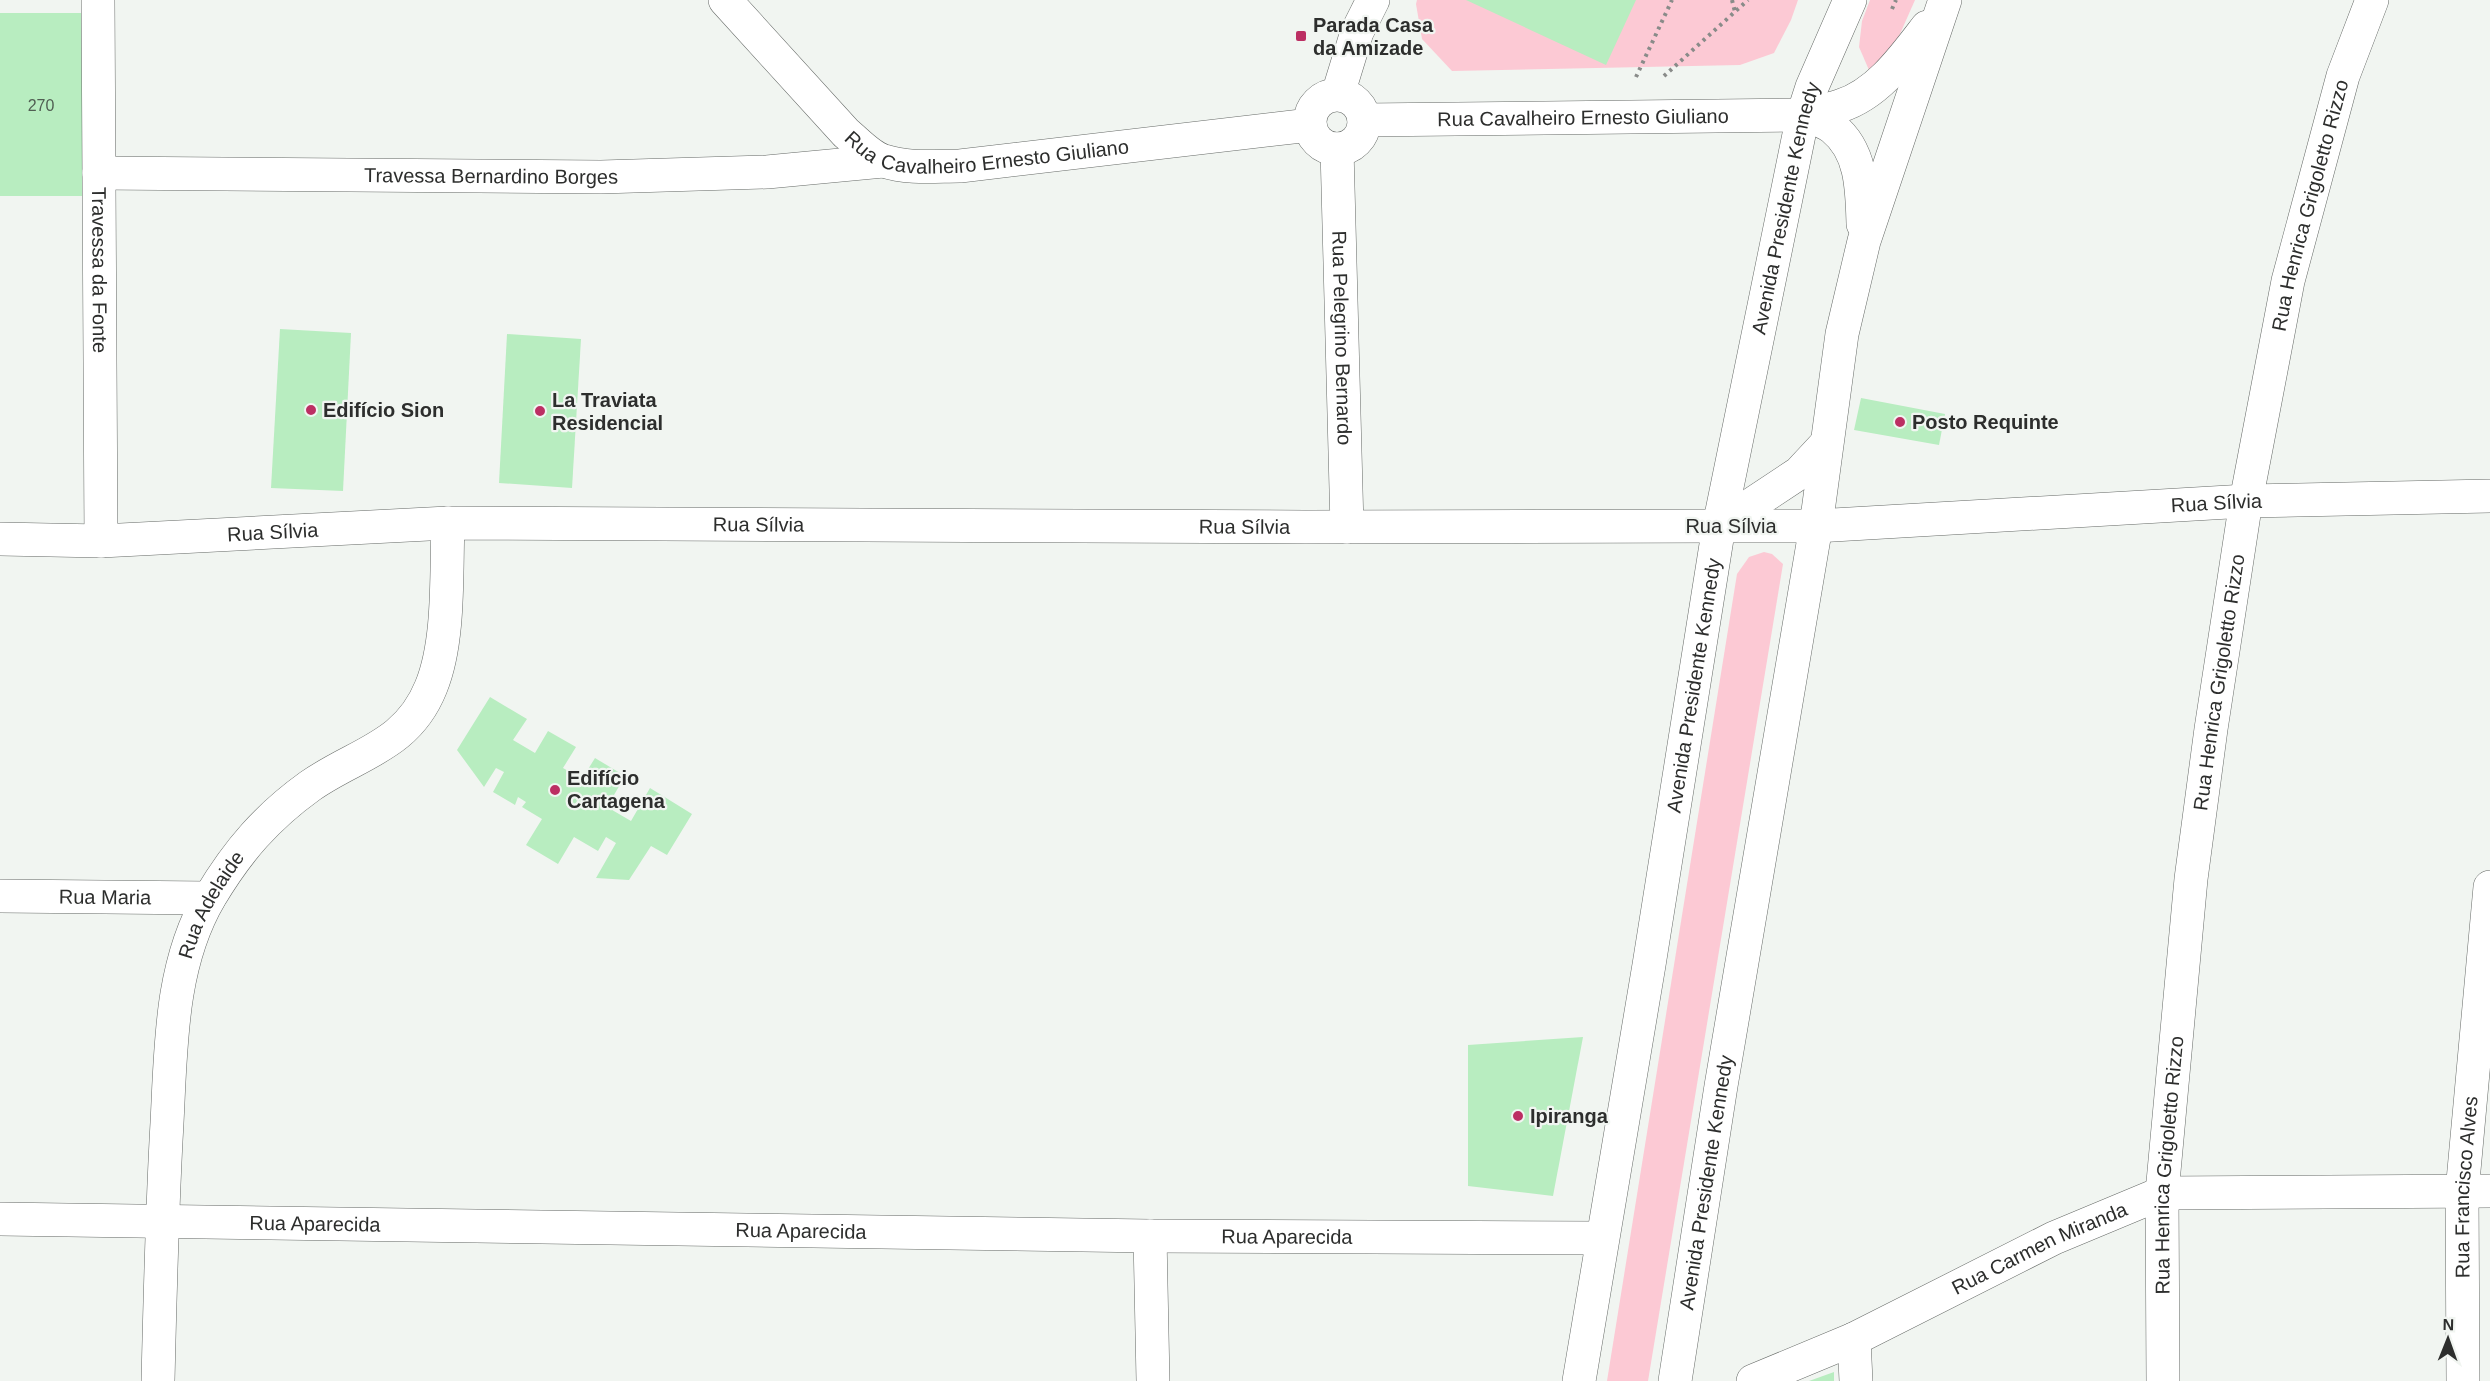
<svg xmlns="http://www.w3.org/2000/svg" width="2490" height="1381" font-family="Helvetica,sans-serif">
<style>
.green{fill:#fcc9d4}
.building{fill:#b8edc0}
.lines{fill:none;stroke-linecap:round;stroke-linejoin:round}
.minor-casing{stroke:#666a67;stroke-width:34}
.major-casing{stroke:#666a67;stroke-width:34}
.path{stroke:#898b89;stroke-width:4;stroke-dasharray:3 4.5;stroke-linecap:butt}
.minor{stroke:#fff;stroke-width:33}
.major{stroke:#fff;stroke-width:33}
.poi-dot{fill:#bc2f63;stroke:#f1f5f1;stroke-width:2}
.labels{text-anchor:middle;stroke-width:4.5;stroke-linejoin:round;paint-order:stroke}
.number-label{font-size:16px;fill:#505e52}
.poi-label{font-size:20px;font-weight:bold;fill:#2d2e2d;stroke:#f1f5f1;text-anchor:start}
.street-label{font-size:20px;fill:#2d2e2d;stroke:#f1f5f1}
</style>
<rect width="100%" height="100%" fill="#f1f5f1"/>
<g class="green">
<path d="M 1417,0 L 1798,0 L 1791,20 L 1774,53 L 1740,65 L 1452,71 L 1422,39 L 1416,4 Z"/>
<path d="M 1870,0 L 1915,0 L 1892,52 L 1869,70 L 1859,47 L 1862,21 Z"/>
<path d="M 1764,552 L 1772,554 L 1783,564 L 1648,1381 L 1607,1381 L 1737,574 L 1749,557 Z"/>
</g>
<g class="building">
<path d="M 1466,0 L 1636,0 L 1606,65 Z"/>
<rect x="0" y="13" width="82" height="183"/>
<path d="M 280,329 L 351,333 L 343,491 L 271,488 Z"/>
<path d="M 507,334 L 581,339 L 572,488 L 499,483 Z"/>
<path d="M 1861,398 L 1945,414 L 1939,445 L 1854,430 Z"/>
<path d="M 490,697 L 527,719 L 513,740 L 535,753 L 548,731 L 576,747 L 563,768 L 582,779 L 595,758 L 625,776 L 607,807 L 631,821 L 650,788 L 692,814 L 667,855 L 651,846 L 629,880 L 596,878 L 616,843 L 606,837 L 598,851 L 574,837 L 558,864 L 526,845 L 542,819 L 522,807 L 526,802 L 518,797 L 515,805 L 493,792 L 504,772 L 496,768 L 484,787 L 457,750 Z"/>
<path d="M 1583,1037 L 1553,1196 L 1468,1186 L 1468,1045 Z"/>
<path d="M 1834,1372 L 1834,1381 L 1809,1381 Z"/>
</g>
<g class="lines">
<defs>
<g id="minor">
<path id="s1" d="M 98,0 L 101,541"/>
<path id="s2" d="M 725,0 L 846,133 C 857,142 870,157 884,161 C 908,169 935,166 960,166 L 1310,125"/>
<path d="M 1338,94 L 1357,32 L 1373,0"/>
<circle cx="1337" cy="122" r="27"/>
<path id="s3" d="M 1364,120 L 1803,115"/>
<path id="s4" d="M 1337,149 L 1347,527"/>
<path id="s5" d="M 99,173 L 601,177 L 767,172 L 883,161"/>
<path id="s6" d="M 1719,526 L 1816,526 L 2246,501 L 2490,496"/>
<path id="s7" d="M 0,896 L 209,898"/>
<path id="s8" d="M 0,1219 L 1150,1236 L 1602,1238"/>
<path d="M 1150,1236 L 1153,1381"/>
<path d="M 1854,1339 L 1856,1381"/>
<path id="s9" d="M 158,1381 C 160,1295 162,1209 167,1123 C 171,1047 170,965 210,897 C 238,850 267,817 310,786 C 357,753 407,747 431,687 C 450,641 446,573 448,523"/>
<path id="s10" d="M 1753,1381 L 1854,1339 L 2054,1238 L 2162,1193 L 2490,1191"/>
<path id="s11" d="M 2163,1381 L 2162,1193 L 2191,879 L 2211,729 L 2246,501 L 2288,281 L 2343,76 L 2372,0"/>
<path id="s12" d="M 2463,1381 L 2462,1192 L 2490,887"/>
</g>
<g id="major">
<path d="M 1803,115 C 1815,112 1828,110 1840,106 C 1878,94 1904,57 1927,27"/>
<path d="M 1803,115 C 1812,118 1825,121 1833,128 C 1862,151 1862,190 1863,224"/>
<path d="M 1719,526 L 1799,473 L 1826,444"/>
<path id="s13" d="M 0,539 L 101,541 L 448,523 L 1305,527 L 1719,526"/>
<path id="s14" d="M 1579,1381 L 1649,965 L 1719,526 L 1803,115 L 1812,87 L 1850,0"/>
<path id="s15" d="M 1675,1381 L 1721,1086 L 1816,526 L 1842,334 L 1864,241 L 1945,0"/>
</g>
</defs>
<use href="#minor" class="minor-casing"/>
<use href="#major" class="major-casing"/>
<g class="path">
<path d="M 1732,0 L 1735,12"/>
<path d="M 1892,9 L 1896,0"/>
<path d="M 1664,76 L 1748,0"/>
<path d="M 1636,77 L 1672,0"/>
</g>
<use href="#minor" class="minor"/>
<use href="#major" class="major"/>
</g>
<g class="poi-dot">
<rect x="1295" y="30" width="12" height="12" rx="3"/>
<circle cx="311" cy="410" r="6"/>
<circle cx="540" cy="411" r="6"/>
<circle cx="1900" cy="422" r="6"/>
<circle cx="555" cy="790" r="6"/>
<circle cx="1518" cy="1116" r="6"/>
</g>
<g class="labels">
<g class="number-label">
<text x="41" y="111">270</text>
</g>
<g class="poi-label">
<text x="1313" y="32">Parada Casa<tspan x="1313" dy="23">da Amizade</tspan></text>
<text x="552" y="407">La Traviata<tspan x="552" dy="23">Residencial</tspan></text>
<text x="323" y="417">Edifício Sion</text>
<text x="1912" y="429">Posto Requinte</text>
<text x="567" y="785">Edifício<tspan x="567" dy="23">Cartagena</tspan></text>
<text x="1530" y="1123">Ipiranga</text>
</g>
<g class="street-label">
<text dy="7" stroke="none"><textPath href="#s3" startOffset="219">Rua Cavalheiro Ernesto Giuliano</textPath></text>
<text dy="7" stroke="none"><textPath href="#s2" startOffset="328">Rua Cavalheiro Ernesto Giuliano</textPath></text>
<text dy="7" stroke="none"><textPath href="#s5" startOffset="392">Travessa Bernardino Borges</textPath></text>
<text dy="7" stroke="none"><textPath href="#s11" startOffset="1188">Rua Henrica Grigoletto Rizzo</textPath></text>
<text dy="7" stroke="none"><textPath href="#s14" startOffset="1191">Avenida Presidente Kennedy</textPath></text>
<text dy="7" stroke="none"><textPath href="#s1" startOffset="270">Travessa da Fonte</textPath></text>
<text dy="7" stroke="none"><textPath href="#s4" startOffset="189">Rua Pelegrino Bernardo</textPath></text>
<text dy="7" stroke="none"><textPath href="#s6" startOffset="498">Rua Sílvia</textPath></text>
<text dy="7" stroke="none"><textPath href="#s13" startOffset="759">Rua Sílvia</textPath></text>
<text x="1731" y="533">Rua Sílvia</text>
<text dy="7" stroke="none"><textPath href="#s13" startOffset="1245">Rua Sílvia</textPath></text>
<text dy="7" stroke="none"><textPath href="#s13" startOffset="273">Rua Sílvia</textPath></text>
<text dy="7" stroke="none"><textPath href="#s11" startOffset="702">Rua Henrica Grigoletto Rizzo</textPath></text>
<text dy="7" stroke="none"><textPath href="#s14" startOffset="705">Avenida Presidente Kennedy</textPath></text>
<text dy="7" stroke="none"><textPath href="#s7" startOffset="105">Rua Maria</textPath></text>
<text dy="7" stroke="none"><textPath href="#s9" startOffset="484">Rua Adelaide</textPath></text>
<text dy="7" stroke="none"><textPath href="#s11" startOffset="216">Rua Henrica Grigoletto Rizzo</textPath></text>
<text dy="7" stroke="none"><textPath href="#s15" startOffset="201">Avenida Presidente Kennedy</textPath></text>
<text dy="7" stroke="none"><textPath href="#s12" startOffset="194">Rua Francisco Alves</textPath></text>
<text dy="7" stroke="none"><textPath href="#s8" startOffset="315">Rua Aparecida</textPath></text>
<text dy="7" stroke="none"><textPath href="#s8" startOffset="801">Rua Aparecida</textPath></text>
<text dy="7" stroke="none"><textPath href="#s8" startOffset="1287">Rua Aparecida</textPath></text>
<text dy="7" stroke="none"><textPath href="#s10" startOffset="316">Rua Carmen Miranda</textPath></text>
</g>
</g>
<g transform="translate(2448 1339) rotate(1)" stroke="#f1f5f1" stroke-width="4.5" paint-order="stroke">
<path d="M0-4.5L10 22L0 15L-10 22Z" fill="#2d2e2d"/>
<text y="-9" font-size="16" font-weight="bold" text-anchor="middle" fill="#2d2e2d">N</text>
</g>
</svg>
